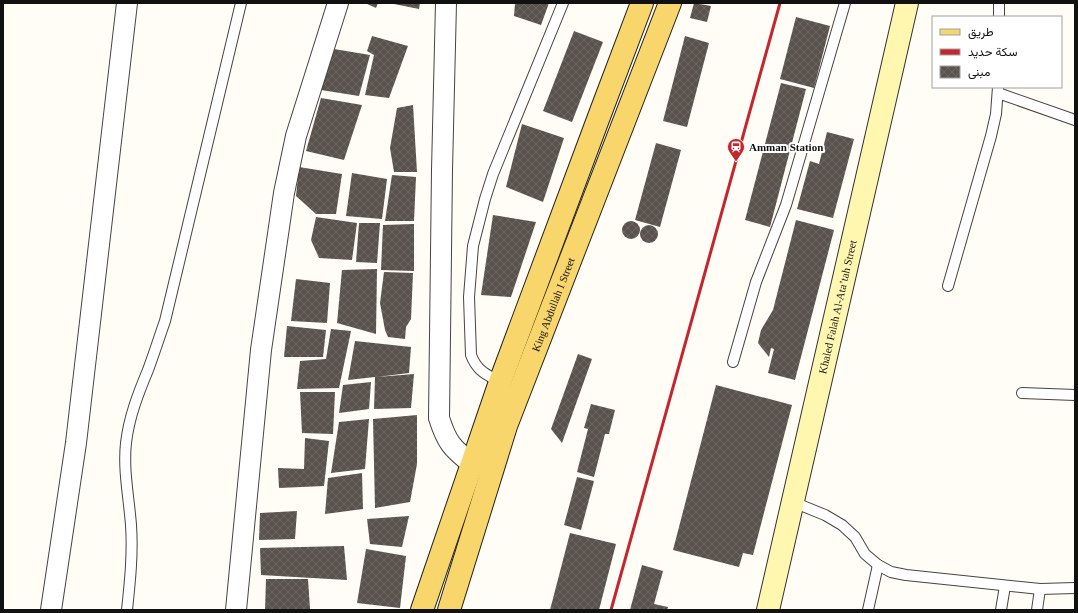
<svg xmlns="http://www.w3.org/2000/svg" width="1078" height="613" font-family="'Times New Roman',Vazirmatn,serif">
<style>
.building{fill:url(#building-cross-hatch)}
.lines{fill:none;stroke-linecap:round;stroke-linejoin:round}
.lane-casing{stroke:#444;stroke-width:12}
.street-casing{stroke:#444;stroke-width:22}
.secondary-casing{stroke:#333;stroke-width:24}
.primary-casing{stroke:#222;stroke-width:24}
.lane{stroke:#fff;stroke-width:10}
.street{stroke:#fff;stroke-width:20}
.secondary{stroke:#fff6b0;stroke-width:22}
.primary{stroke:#f9d66b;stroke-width:22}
.rail{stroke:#c4262e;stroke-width:3}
.labels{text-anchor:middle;stroke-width:4;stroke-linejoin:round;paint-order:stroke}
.poi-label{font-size:11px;font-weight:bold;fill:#111;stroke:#fff;text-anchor:start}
.street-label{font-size:11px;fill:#111;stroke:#fff}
</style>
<defs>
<pattern id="building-cross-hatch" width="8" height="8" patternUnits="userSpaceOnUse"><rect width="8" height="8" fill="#5a524d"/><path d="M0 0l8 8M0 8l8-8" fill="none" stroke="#6d6662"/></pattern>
</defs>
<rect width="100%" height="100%" fill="#fffdf5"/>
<g class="building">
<path d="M 365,3 L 378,3 L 376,8 Z"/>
<path d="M 389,3 L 420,3 L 419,9 Z"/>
<path d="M 515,3 L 549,3 L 541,25 L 514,16 Z"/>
<path d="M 694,3 L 711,6 L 707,22 L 690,18 Z"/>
<path d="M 796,17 L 830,26 L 814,88 L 780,79 Z"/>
<path d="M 574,31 L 603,42 L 572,122 L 543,111 Z"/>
<path d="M 372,36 L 408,46 L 389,98 L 365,95 L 374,55 L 367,51 Z"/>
<path d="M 685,36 L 709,43 L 687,127 L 663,121 Z"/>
<path d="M 334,49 L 370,55 L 359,96 L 321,90 Z"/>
<path d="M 781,83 L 806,89 L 770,227 L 745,220 Z"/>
<path d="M 321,98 L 362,105 L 344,160 L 306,151 Z"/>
<path d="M 413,105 L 417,172 L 394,172 L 390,148 L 397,108 Z"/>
<path d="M 522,124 L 564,138 L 543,202 L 506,187 Z"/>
<path d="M 827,132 L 854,139 L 833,218 L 797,209 L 810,161 L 819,164 Z"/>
<path d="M 656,143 L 681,150 L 660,227 L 635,220 Z"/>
<path d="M 299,167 L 342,174 L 336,214 L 316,214 L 296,196 Z"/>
<path d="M 352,173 L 387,179 L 382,219 L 346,216 Z"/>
<path d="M 392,175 L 416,177 L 414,221 L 385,221 Z"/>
<path d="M 493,215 L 536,222 L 511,297 L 481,295 Z"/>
<path d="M 316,217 L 357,223 L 352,260 L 319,258 L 311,240 Z"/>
<path d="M 796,220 L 834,230 L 795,380 L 768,373 L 774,349 L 771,348 L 769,357 L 758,343 L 761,330 L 773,310 Z"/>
<circle cx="631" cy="230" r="9"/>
<path d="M 359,223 L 380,223 L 377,263 L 356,262 Z"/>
<path d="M 414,224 L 414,271 L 381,270 L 383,225 Z"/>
<circle cx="649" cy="234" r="9"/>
<path d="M 377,269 L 376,334 L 337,323 L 342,270 Z"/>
<path d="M 384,272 L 413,273 L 411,319 L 406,327 L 405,339 L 388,337 L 385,330 L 380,303 Z"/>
<path d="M 296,279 L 330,283 L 327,323 L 291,321 Z"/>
<path d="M 287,326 L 326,330 L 323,357 L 284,357 Z"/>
<path d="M 331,329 L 351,331 L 339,388 L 297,389 L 300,361 L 326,359 Z"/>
<path d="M 355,341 L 411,347 L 409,373 L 377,377 L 414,374 L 411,408 L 374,409 L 375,377 L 348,380 Z"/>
<path d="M 578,354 L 592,359 L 562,443 L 551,429 Z"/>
<path d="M 371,382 L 369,409 L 339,413 L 343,385 Z"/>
<path d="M 716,385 L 792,405 L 753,555 L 743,553 L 739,567 L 673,550 Z"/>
<path d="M 300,392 L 335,392 L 333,434 L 302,433 Z"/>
<path d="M 591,404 L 615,410 L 609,434 L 605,434 L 594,477 L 577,472 L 588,429 L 584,428 Z"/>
<path d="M 417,415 L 417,464 L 410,502 L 375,508 L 373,419 Z"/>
<path d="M 369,419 L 365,469 L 331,473 L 339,422 Z"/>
<path d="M 305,438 L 329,441 L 324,486 L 279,488 L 278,468 L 304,469 Z"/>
<path d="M 362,473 L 363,509 L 325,514 L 328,478 Z"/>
<path d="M 577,477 L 594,481 L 581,530 L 564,525 Z"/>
<path d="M 297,511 L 295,539 L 259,540 L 260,513 Z"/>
<path d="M 409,516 L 402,547 L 370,544 L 367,519 Z"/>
<path d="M 570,533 L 616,544 L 599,610 L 550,610 Z"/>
<path d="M 344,546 L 347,580 L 261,575 L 260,548 Z"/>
<path d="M 366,549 L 406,556 L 400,608 L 357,603 Z"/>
<path d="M 642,565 L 663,571 L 654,604 L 668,607 L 667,610 L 630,610 Z"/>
<path d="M 266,579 L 308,579 L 310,609 L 265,610 Z"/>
</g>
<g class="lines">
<defs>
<g id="lane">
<path d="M 999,17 L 999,3"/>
<path d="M 998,93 L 1075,120"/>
<path d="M 948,286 L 991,136 L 996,114 L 998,87"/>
<path d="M 733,362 L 756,282 L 786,205 L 845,3"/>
<path d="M 500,382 C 486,374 477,371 471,355 L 469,297 L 473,246 L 485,199 L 493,174 L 563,3"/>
<path d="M 1022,393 L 1075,395"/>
<path d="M 793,502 L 825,515 L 842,525 L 855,537 L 865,554 L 878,565 L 891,572 L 906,575 L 1040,589 L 1075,588"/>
<path d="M 127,610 C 130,582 133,553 131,525 C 129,498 123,470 126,443 C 129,417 138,394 148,370 C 154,354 159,338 165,321 L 241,3"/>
<path d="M 868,610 L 878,565"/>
<path d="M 1001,610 L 1005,586"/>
<path d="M 1037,610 L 1040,589"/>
</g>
<g id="street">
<path d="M 446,3 L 442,170 L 439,418 C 447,443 452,448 472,464"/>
<path d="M 51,610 L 76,443 L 127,3"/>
<path d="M 236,610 L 261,350 L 284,193 L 296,136 L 338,3"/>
</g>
<g id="secondary">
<path id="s1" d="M 768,610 L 907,3"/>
</g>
<g id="primary">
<path d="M 422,610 L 500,382 L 600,114 L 642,3"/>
<path id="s2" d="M 449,610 L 506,426 L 670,3"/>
</g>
</defs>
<use href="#lane" class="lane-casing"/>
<use href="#street" class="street-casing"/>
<use href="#secondary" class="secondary-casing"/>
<use href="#primary" class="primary-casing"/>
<use href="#lane" class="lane"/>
<use href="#street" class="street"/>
<use href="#secondary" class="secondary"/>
<use href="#primary" class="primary"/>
<path class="rail" d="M 611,610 L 780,3"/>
</g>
<defs>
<symbol id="station-pin" viewBox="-11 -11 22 30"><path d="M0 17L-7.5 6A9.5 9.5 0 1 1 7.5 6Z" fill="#c4262e" stroke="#fff"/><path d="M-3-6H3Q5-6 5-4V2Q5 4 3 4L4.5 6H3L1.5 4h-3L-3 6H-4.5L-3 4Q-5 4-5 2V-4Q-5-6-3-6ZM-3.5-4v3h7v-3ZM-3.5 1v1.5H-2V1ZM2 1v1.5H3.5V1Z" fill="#fff"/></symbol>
</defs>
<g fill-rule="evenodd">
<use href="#station-pin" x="726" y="137" width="20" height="27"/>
</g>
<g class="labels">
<g class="poi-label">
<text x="749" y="151">Amman Station</text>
</g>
<g class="street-label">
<text dy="4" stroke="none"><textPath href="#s2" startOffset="323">King Abdullah I Street</textPath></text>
<text dy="4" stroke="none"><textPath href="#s1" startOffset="311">Khaled Falah Al-Ata’tah Street</textPath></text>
</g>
</g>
<rect width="1078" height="613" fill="none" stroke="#111111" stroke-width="8"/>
<rect x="932" y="16" width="130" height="72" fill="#ffffff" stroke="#a0a0a0"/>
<rect x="940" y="29" width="20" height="6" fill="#f9d66b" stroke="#a0a0a0"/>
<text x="968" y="36" font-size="12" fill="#111111">طريق</text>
<rect x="940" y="49" width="20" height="6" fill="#c4262e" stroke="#a0a0a0"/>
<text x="968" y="56" font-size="12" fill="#111111">سكة حديد</text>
<rect x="940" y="66" width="20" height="12" fill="url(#building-cross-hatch)" stroke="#a0a0a0"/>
<text x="968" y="76" font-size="12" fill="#111111">مبنى</text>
</svg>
